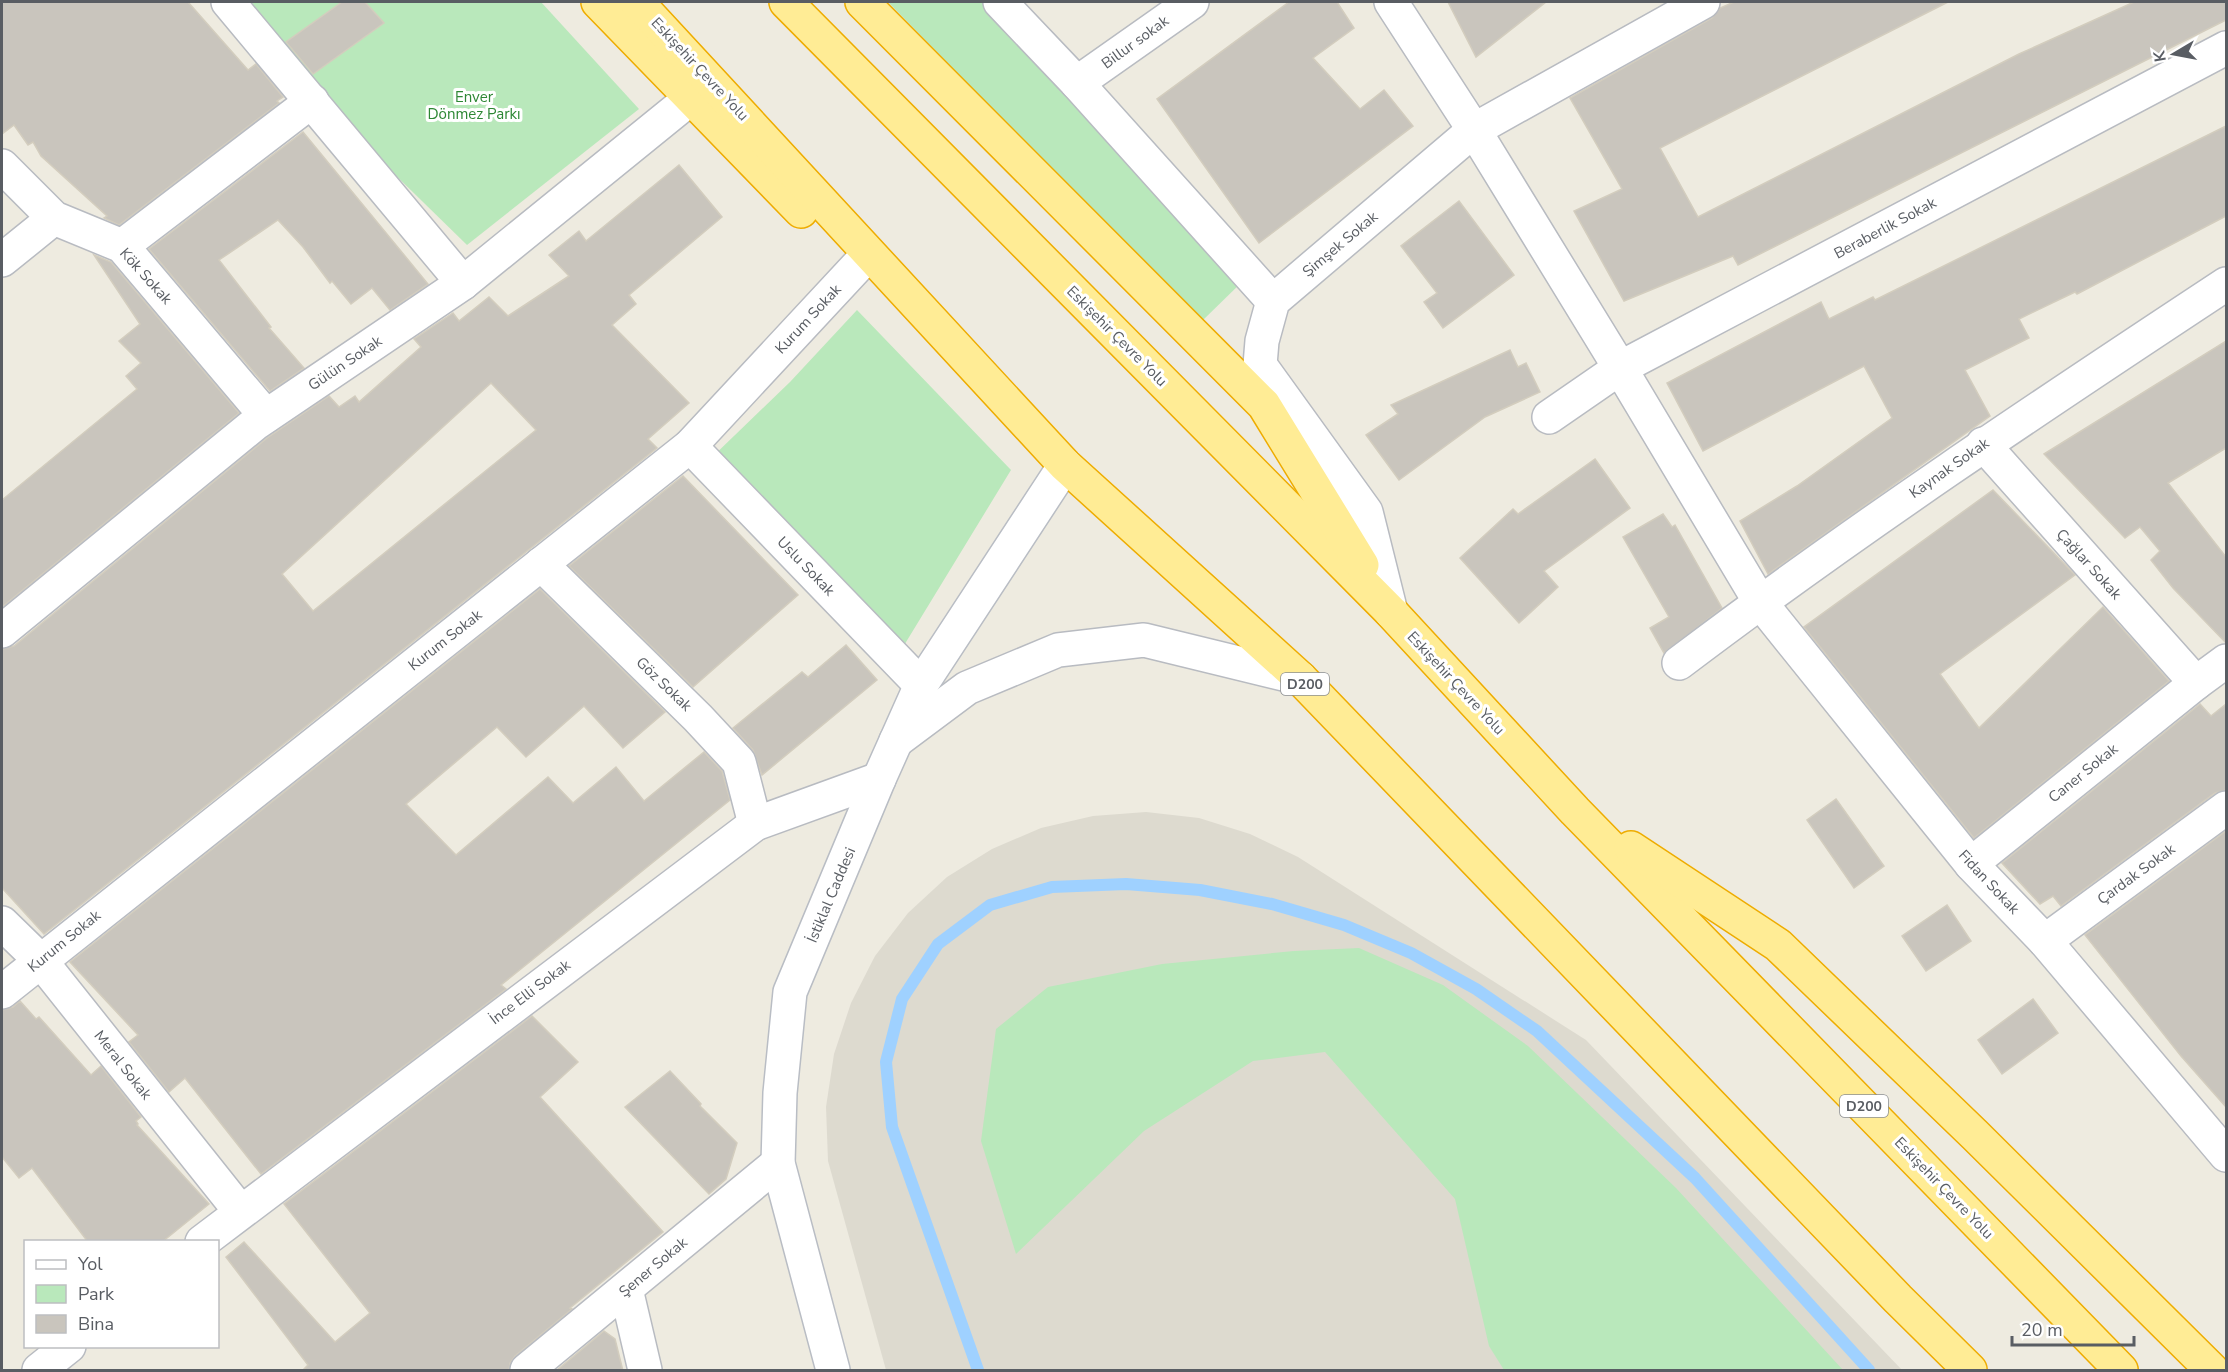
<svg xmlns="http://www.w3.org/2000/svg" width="2228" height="1372" font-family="'Nunito Sans',sans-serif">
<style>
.education{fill:#dddacf}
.green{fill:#b9e8bb}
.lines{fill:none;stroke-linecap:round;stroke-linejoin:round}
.stream{stroke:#9fd1ff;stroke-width:12}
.building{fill:#c9c5bd;stroke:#d3cdbe;stroke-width:1.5;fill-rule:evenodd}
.minor-casing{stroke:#b8bbc1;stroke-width:36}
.secondary-casing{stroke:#b9bdc4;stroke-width:36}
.trunk-casing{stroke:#eeac00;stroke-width:36}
.minor{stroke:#fff;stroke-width:33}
.secondary{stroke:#fff;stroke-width:33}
.trunk{stroke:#ffec95;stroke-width:33}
.labels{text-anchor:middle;stroke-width:6;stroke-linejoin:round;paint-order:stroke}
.shield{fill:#fff;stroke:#8b8e92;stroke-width:1.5}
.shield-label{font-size:14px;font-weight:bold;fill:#595d63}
.street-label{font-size:15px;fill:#595d63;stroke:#fff}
.park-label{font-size:15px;fill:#2d8734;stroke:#fff}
</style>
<rect width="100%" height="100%" fill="#eeebe0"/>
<path class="education" d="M 1146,812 L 1199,818 L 1250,834 L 1298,857 L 1586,1040 L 1902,1370 L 886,1370 L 828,1161 L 826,1107 L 834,1054 L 851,1003 L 875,956 L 908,913 L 947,877 L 992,849 L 1041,828 L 1093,816 Z"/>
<g class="green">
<path d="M 251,2 L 541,2 L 639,109 L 467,245 L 380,160 Z"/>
<path d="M 888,2 L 988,2 L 1245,279 L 1201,322 Z"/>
<path d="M 857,310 L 1011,470 L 903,647 L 706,463 L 790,382 Z"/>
<path d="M 1359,948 L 1443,985 L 1528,1046 L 1676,1188 L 1843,1370 L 1504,1370 L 1489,1346 L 1455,1199 L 1325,1052 L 1253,1061 L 1144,1131 L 1016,1254 L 981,1141 L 996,1029 L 1048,987 L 1162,964 L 1294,951 Z"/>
</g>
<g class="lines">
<path class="stream" d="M 978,1370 L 892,1127 L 886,1062 L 902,999 L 938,944 L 990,905 L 1052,887 L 1126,884 L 1200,890 L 1272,904 L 1344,925 L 1411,953 L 1476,989 L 1537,1031 L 1695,1178 L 1869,1370"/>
</g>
<g class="building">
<path d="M 2,2 L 188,2 L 248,70 L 256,64 L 283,97 L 277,101 L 279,103 L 119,225 L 104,218 L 107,216 L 41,156 L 33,142 L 28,145 L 14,125 L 2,134 Z"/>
<path d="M 342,2 L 365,2 L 384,23 L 313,74 L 286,42 Z"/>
<path d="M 1289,2 L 1337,2 L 1354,28 L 1313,58 L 1360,109 L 1384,90 L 1413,126 L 1259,243 L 1157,99 Z"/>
<path d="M 1448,2 L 1546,2 L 1476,57 Z"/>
<path d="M 1734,2 L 1948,2 L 1660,148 L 1698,217 L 2019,54 L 2134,2 L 2226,2 L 2226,20 L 1738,265 L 1733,256 L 1624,301 L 1574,211 L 1622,189 L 1570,98 L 1712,18 L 1720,8 Z"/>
<path d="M 2226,126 L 2226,216 L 2077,294 L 2075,292 L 2019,319 L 2029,338 L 1965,370 L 1990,416 L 1768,574 L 1740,521 L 1797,486 L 1892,418 L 1864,366 L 1703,451 L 1667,383 L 1821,302 L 1829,319 L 1873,297 L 1875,300 Z"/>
<path d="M 303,132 L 428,284 L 390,310 L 372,288 L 351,304 L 332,281 L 330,283 L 303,247 L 278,220 L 219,260 L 271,327 L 269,328 L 304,368 L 270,391 L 149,249 Z"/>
<path d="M 679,165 L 722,217 L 629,295 L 636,304 L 612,325 L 689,403 L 648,439 L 657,448 L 44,934 L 2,888 L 2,649 L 14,646 L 267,438 L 329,396 L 339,407 L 355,396 L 359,402 L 421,347 L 414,339 L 453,313 L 459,321 L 489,297 L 508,316 L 569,276 L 549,255 L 579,231 L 586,241 ZM 491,383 L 536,430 L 313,611 L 282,574 Z"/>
<path d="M 1459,201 L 1514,275 L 1443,328 L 1424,302 L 1437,293 L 1401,246 Z"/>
<path d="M 94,255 L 111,262 L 239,413 L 2,607 L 2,500 L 137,389 L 126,376 L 141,363 L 119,341 L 140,324 Z"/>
<path d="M 2226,341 L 2226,448 L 2168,483 L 2226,557 L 2226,643 L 2173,588 L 2151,560 L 2160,551 L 2140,527 L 2125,538 L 2044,454 Z"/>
<path d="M 1510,350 L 1518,367 L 1526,363 L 1540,392 L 1485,417 L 1399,480 L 1366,435 L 1398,414 L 1391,405 Z"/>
<path d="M 1595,459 L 1630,508 L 1544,571 L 1558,587 L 1519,623 L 1460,558 L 1513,509 L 1518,514 Z"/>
<path d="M 683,476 L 798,595 L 693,687 L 569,566 Z"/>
<path d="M 1993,490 L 2075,575 L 1940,674 L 1979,728 L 2103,607 L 2169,681 L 1974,838 L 1804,627 Z"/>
<path d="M 1663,514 L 1672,527 L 1675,525 L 1722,608 L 1664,653 L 1650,628 L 1669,617 L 1623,537 Z"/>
<path d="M 540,589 L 665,712 L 623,748 L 584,706 L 526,757 L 497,727 L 406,804 L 456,855 L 548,777 L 573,803 L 616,767 L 644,801 L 704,752 L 722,771 L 730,800 L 501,985 L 506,989 L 261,1174 L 185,1078 L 169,1092 L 129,1042 L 138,1035 L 70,962 Z"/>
<path d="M 846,645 L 877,680 L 762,775 L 753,750 L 733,728 L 802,672 L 808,677 Z"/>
<path d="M 2200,704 L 2211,716 L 2226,704 L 2226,790 L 2215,793 L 2061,906 L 2053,896 L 2040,904 L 2002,863 Z"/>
<path d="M 1836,799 L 1884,866 L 1854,888 L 1807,820 Z"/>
<path d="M 2226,831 L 2226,1107 L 2181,1056 L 2085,935 Z"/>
<path d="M 1947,905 L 1971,941 L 1926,971 L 1902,936 Z"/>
<path d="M 2033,999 L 2058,1033 L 2002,1074 L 1978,1040 Z"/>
<path d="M 20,1001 L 36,1019 L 39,1017 L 91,1075 L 101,1066 L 141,1117 L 136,1121 L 138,1124 L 137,1125 L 209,1204 L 162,1242 L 88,1242 L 32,1168 L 19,1178 L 2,1157 L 2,1010 L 13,1007 Z"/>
<path d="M 532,1016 L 578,1062 L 540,1097 L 663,1232 L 570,1308 L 572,1309 L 515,1356 L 510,1363 L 509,1371 L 302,1371 L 308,1365 L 226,1257 L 244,1242 L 335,1342 L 370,1313 L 284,1204 Z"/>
<path d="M 670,1071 L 701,1104 L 700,1106 L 737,1143 L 726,1179 L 709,1194 L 625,1107 Z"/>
<path d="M 604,1331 L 615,1339 L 623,1371 L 556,1371 Z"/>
</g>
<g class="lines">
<defs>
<g id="minor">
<path d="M 228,2 L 463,283"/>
<path d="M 1000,2 L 1077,83 L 1273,301"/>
<path d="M 1391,2 L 1474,130 L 1620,368 L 1760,602 L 1971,864 L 2045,941 L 2226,1155"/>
<path d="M 1077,83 L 1192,2"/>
<path d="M 2,166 L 54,218 L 122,246 L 266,416"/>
<path d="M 122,246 L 312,101"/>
<path d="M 2,260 L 54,218"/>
<path d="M 1549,417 L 1620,368 L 2226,48"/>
<path d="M 1983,444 L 2196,683"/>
<path d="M 690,446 L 921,685"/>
<path d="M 541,564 L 698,718 L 739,762 L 755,824"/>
<path d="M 1391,612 L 1366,512 L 1260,365 L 1262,341 L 1273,301 L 1474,130 L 1703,2"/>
<path d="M 2,631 L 256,423 L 463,283 L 691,98"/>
<path d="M 1679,663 C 1856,529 2041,406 2226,284"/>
<path d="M 896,741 L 967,688 L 1058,650 L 1144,640 L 1300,678"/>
<path d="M 1971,864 L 2196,683 L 2226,661"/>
<path d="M 2,923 L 40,960 L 240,1211"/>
<path d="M 2045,941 L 2226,808"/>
<path d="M 2,992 L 690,446 L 863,260"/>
<path d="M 202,1242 L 755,824 L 879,779"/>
<path d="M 626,1289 L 645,1370"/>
<path d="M 39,1370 L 69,1346"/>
<path d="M 527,1370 L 778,1163"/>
</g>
<path id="secondary" d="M 833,1370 L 778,1163 L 780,1093 L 790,992 L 879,779 L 921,685 L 1065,465"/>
<g id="trunk">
<path d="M 598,2 L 801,211"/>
<path d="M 637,2 L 1065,465 L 1300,678 L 1898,1299 L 1970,1370"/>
<path d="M 786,2 L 1391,612 L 1575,811 L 2121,1370"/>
<path d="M 862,2 L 1264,405 L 1362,565"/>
<path d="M 1631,848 L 1778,945 L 1975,1135 L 2212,1370"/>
</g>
</defs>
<use href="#minor" class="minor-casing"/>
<use href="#secondary" class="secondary-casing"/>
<use href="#trunk" class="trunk-casing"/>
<use href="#minor" class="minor"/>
<use href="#secondary" class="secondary"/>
<use href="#trunk" class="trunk"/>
</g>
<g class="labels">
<g class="shield">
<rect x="1281" y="673" width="48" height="22" rx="4.5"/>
<rect x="1840" y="1095" width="48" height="22" rx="4.5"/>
</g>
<g class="shield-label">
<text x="1305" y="689">D200</text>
<text x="1864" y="1111">D200</text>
</g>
<g class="street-label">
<text transform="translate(1135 42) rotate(-36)" y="5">Billur sokak</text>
<text transform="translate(700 69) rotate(47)" y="5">Eskişehir Çevre Yolu</text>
<text transform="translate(1885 228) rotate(-28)" y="5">Beraberlik Sokak</text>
<text transform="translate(1340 244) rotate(-40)" y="5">Şimşek Sokak</text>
<text transform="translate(146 276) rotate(48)" y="5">Kök Sokak</text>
<text transform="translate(808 319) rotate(-47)" y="5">Kurum Sokak</text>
<text transform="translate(1117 336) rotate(45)" y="5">Eskişehir Çevre Yolu</text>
<text transform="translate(345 363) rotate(-34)" y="5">Gülün Sokak</text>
<text transform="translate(1949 468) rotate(-35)" y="5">Kaynak Sokak</text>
<text transform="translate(2089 564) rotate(48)" y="5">Çağlar Sokak</text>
<text transform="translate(806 566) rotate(46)" y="5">Uslu Sokak</text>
<text transform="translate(445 640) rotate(-38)" y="5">Kurum Sokak</text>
<text transform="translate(1456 683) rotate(47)" y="5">Eskişehir Çevre Yolu</text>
<text transform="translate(664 684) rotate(44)" y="5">Göz Sokak</text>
<text transform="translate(2083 773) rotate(-39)" y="5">Caner Sokak</text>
<text transform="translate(2136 874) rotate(-36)" y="5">Çardak Sokak</text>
<text transform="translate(1989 882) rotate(47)" y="5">Fidan Sokak</text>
<text transform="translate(831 895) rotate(-67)" y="5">İstiklal Caddesi</text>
<text transform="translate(64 941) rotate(-39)" y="5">Kurum Sokak</text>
<text transform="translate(530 992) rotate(-37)" y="5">İnce Elli Sokak</text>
<text transform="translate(123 1065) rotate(52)" y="5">Meral Sokak</text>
<text transform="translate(1944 1188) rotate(46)" y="5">Eskişehir Çevre Yolu</text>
<text transform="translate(653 1267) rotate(-40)" y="5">Şener Sokak</text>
</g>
<g class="park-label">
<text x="474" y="102">Enver<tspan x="474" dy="17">Dönmez Parkı</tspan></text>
</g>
</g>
<rect width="2228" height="1372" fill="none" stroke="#595d63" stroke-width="6"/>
<rect x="24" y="1240" width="195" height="108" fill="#ffffff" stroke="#bdbec1" stroke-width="1.5"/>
<rect x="36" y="1260" width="30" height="9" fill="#ffffff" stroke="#bdbec1" stroke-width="1.5"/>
<text x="78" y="1270" font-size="18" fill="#595d63">Yol</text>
<rect x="36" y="1285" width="30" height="18" fill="#b9e8bb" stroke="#bdbec1" stroke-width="1.5"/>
<text x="78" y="1300" font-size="18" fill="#595d63">Park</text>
<rect x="36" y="1315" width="30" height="18" fill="#c9c5bd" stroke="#bdbec1" stroke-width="1.5"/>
<text x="78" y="1330" font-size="18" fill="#595d63">Bina</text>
<g transform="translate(2174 54) rotate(260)" stroke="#ffffff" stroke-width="4.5" paint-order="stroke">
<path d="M0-4.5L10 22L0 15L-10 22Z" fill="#595d63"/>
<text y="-9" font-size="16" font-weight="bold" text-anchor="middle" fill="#595d63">K</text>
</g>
<path d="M2012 1336v9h122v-9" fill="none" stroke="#595d63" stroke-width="3"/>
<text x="2021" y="1336" font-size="18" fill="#595d63" stroke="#ffffff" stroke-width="4.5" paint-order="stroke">20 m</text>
</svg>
